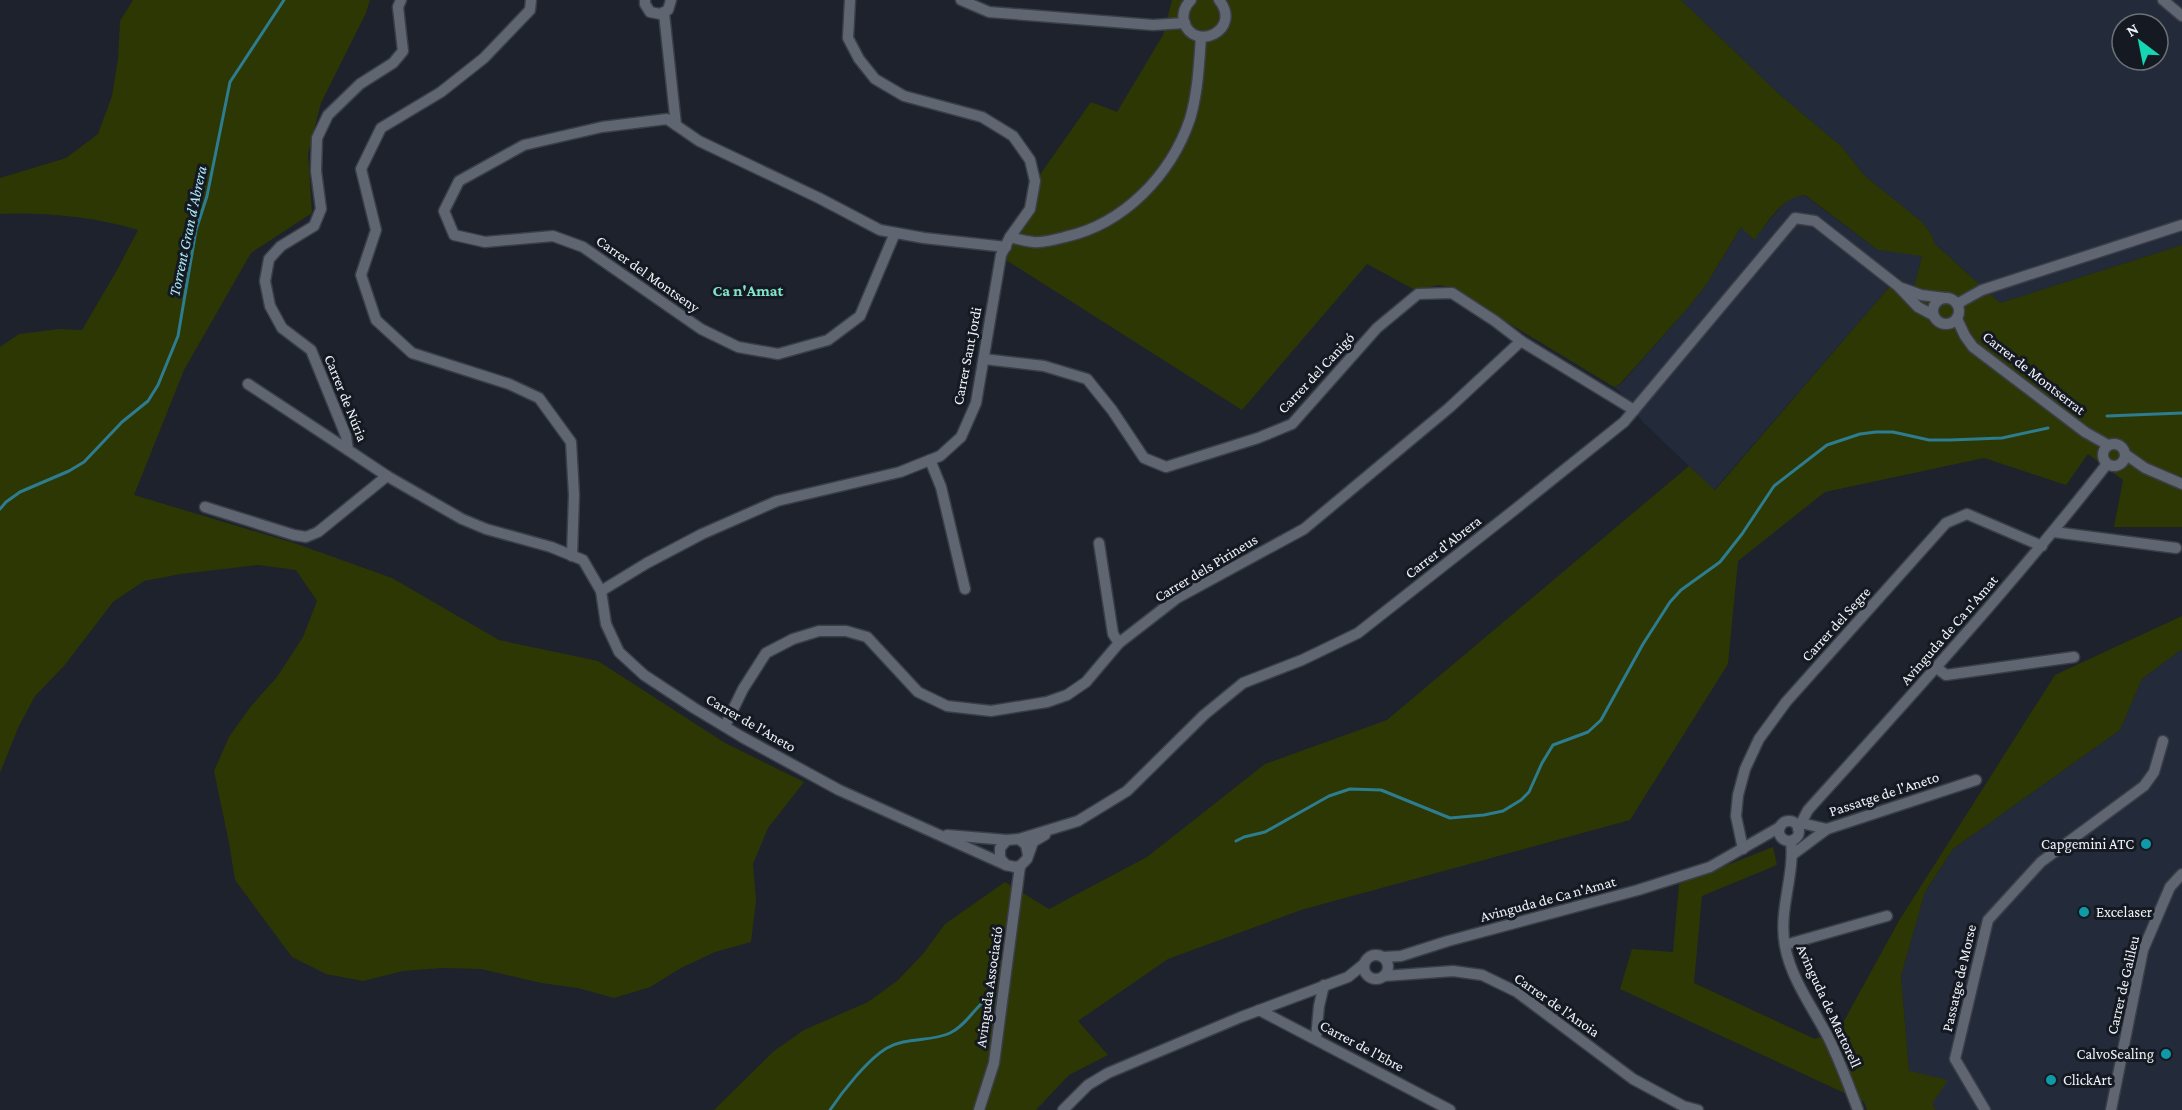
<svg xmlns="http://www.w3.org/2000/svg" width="2182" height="1110" font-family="'Crimson Pro',serif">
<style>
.built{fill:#232a39;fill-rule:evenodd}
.green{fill:#2d3703}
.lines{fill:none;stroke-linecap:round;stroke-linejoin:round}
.stream{stroke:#2d7c90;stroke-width:3}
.minor-casing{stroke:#3a3e47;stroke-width:13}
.minor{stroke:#606671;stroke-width:10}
.culture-dot{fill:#0f9aa8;stroke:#141922;stroke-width:2}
.labels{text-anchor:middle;stroke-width:6;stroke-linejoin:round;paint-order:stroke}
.street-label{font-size:15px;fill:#f0f4fa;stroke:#141922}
.poi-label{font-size:15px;fill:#f0f4fa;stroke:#141922;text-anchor:end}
.water-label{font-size:16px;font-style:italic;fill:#aeecfe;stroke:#141922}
.neighbourhood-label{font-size:16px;font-weight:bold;fill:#81e3ca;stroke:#141922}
</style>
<rect width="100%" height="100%" fill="#1d222c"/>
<g class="built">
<path d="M 1681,0 L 2182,0 L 2182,245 L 2000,303 L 1935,244 L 1931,234 L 1922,222 L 1865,176 L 1841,146 L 1779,94 ZM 2122,24 L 2158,24 L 2158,60 L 2122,60 Z"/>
<path d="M 1804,195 L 1878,250 L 1922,255 L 1914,288 L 1897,278 L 1714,490 L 1643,422 L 1619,391 L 1614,387 L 1621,384 L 1687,309 L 1706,285 L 1742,226 L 1753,240 L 1785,202 L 1792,196 Z"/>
<path d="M 2182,649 L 2182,1110 L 1936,1110 L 1909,1072 L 1901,976 L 1925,892 L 1953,849 L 2120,730 L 2142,679 Z"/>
</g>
<g class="green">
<path d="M 133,0 L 370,0 L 366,13 L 321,103 L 308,154 L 312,213 L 251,253 L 184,370 L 134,495 L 297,544 L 392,578 L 499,640 L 598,661 L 725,743 L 804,782 L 768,828 L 753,864 L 756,901 L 751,942 L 715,952 L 681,968 L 650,987 L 614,998 L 578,988 L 541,983 L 481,969 L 442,968 L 403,971 L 363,981 L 326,974 L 292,957 L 235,880 L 229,843 L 214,771 L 229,737 L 251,706 L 277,677 L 303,637 L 317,601 L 296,570 L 258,565 L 181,574 L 144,581 L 113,602 L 64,666 L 35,696 L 18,728 L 0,773 L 0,347 L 19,334 L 59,329 L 82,330 L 116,272 L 138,230 C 96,217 44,212 0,214 L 0,178 L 66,158 L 98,134 L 112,96 L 118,59 L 120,21 Z"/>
<path d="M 1172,0 L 1681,0 L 1779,94 L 1841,146 L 1865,176 L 1922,222 L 1931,234 L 1935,244 L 2000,303 L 2182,245 L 2182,527 L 2114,527 L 2123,480 L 2088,454 L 2066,485 L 1984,458 L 1825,492 L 1738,561 L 1728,664 L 1630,820 L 1301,910 L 1168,959 L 1078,1021 L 1108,1055 L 1069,1075 L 1036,1110 L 714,1110 L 774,1051 L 804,1030 L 868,1002 L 897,981 L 923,954 L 945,924 L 1005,882 L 1049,909 L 1147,857 L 1265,764 L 1387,720 L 1689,466 L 1715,490 L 1897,278 L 1914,287 L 1922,256 L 1878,250 L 1805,195 C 1782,196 1767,224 1754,240 L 1741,227 L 1706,285 L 1687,309 L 1620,384 L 1614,387 L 1482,307 L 1456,289 L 1439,285 L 1415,290 L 1367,264 L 1242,410 L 1006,260 C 1015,232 1037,206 1039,176 L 1091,102 L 1117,112 L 1163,35 Z"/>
<path d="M 2182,616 L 2182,649 L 2142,679 L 2120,730 L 1953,849 L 1925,892 L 1901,976 L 1909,1071 L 1948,1080 L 1932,1104 L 1936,1110 L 1867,1110 L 1864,1102 L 1620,989 L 1632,949 L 1673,952 L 1679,884 L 1773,847 L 1777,865 L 1702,896 L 1694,983 L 1815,1039 L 1840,1028 L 1900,919 L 2055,675 Z"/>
</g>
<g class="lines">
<g class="stream">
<path d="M 2107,416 L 2182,413"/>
<path d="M 0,509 L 6,502 L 20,492 L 69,471 L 84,462 L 122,422 L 148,401 L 158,385 L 178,336 L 196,230 L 207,196 L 230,82 L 284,0"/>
<path d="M 1236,841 L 1244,837 L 1265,832 L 1329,796 L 1350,789 L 1381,790 L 1450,818 L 1484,815 L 1503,811 L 1521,800 L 1529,792 L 1542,763 L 1553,745 L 1588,732 L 1601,720 L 1643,644 L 1670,602 L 1681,590 L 1720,562 L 1742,534 L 1774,486 L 1827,445 L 1860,434 L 1876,432 L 1893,432 L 1929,440 L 1950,440 L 2002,438 L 2048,428"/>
<path d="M 830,1110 C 842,1092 868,1059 887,1048 C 906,1037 931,1042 950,1033 C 963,1027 971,1014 981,1004"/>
</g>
<defs>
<g id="minor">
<path d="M 401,0 L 398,7 L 403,51 L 393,63 L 360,84 L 328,115 L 317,138 L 316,171 L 321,209 L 314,226 L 281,246 L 269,259 L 265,281 L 270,306 L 282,328 L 311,350 L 346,436 L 348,450 L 387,476 L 462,519 L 486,529 L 551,547 L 583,560 L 601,591 L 606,624 L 619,652 L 644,675 L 694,708 L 742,737 L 839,790 L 1006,865"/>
<path d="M 531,0 L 530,10 L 484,58 L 441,92 L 381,128 L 361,169 L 376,230 L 361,275 L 376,320 L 412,353 L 509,384 L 539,398 L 571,442 L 574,495 L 572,556"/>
<path d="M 645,0 L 645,4 L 650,12 L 660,14 L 668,10 L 671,0"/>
<path d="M 961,0 L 989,12 L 1153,25 L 1185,23"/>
<path d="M 1191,0 C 1185,6 1182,13 1184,22 C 1194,53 1243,30 1219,0"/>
<path d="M 2163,0 L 2182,16"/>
<path d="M 664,13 L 676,125"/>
<path d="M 895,233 L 860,316 L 828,340 L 778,354 L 738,347 L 701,329 L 583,247 L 553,236 L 485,242 L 454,235 L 444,211 L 459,181 L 524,145 L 602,127 L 667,119 L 699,141 L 819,198 L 880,230 L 924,238 L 1006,247"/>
<path d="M 1010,237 C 1017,239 1025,241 1033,242 C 1043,243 1054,240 1065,237 C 1124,224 1171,175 1190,119 C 1198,92 1199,64 1201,37"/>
<path d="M 1902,288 L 1921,295 L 1945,298"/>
<circle cx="1946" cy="311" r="13"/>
<path d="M 1957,304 L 1982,290 L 2182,225"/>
<path d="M 1957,319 L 1965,336 L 1973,347 L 2085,432 L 2108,445"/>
<path d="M 984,359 L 1044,366 L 1087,379 L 1112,410 L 1144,458 L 1166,467 L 1258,438 L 1292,424 L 1377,328 L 1418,294 L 1452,293 L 1495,321 L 1521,341 L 1634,410"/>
<path d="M 248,384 L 348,450"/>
<circle cx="2114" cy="455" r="11"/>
<path d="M 2125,454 L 2145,468 L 2182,484"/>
<path d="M 930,460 L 941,487 L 965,589"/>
<path d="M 205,507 L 294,535 L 306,537 L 318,532 L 387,476"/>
<path d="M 2054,532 L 2176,548"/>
<path d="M 1099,543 L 1113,634 L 1119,643"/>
<path d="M 601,591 L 647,563 L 702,534 L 777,501 L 900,472 L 940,456 L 961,437 L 976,403 L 1001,255 L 1010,237 L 1030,209 L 1035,181 L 1030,160 L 1013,136 L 982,117 L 904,96 L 875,79 L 859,59 L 848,38 L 850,0"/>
<path d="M 1937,668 L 1946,675 L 2074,657"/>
<path d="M 725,726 L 743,689 L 766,653 L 793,639 L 819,631 L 846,631 L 867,637 L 918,692 L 947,706 L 991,711 L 1047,702 L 1067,695 L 1086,682 L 1119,643 L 1177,598 L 1304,529 L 1449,408 L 1521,341"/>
<circle cx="1789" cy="831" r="10"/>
<path d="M 1801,823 L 1827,829 L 1976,780"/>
<path d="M 1798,829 L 1808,810 C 1910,697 2013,584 2107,464"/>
<path d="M 947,835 L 1007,840"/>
<path d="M 1019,839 L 1078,821 L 1127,791 L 1204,715 L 1243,683 L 1302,660 L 1358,633 L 1513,511 L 1624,422 L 1795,218 L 1815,221 L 1898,286 L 1918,307 L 1933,315"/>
<path d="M 1791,841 C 1795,876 1778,910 1785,946 C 1791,979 1813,1008 1828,1037 C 1840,1061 1849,1086 1858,1110"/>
<path d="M 1743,849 L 1736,816 L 1738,795 L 1745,769 L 1759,739 L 1786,702 L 1946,523 L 1967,514 L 2042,546"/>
<path d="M 1028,855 L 1026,845 L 1019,839 L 1007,840 L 1000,848 L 1000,858 L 1006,865 L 1015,867 L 1020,866 L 1027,859 L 1033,842 L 1045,835"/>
<path d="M 1792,855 L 1827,829"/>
<path d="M 1785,945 L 1887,916"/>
<circle cx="1376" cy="967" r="12"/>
<path d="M 1384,957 L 1401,956 L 1448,941 L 1638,890 L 1710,867 L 1780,827"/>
<path d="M 1384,976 L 1453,971 L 1482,975 L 1517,992 L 1633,1079 L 1683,1106 L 1698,1110"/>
<path d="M 1259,1010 L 1450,1110"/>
<path d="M 1316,1038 L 1319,1006 L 1324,985"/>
<path d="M 979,1110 L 994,1063 L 1020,866"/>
<path d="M 1063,1110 L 1088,1085 L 1108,1073 L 1241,1017 L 1348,977 L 1364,964"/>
<path d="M 1985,1110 L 1955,1059 L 1988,920 L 2041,862 L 2144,786 L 2154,772 L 2163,741"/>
<path d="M 2111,1110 L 2143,950 L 2170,887 L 2182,874"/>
</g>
</defs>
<use href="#minor" class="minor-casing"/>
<use href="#minor" class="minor"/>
</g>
<g class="culture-dot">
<circle cx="2146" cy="844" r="6"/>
<circle cx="2084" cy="912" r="6"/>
<circle cx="2166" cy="1054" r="6"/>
<circle cx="2051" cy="1080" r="6"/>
</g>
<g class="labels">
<g class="street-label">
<text transform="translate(648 274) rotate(35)" y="5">Carrer del Montseny</text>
<text transform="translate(967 356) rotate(-79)" y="5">Carrer Sant Jordi</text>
<text transform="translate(1316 373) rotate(-47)" y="5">Carrer del Canigó</text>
<text transform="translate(2034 373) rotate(38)" y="5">Carrer de Montserrat</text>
<text transform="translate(346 398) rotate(68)" y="5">Carrer de Núria</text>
<text transform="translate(1443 547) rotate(-38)" y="5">Carrer d'Abrera</text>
<text transform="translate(1206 568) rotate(-31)" y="5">Carrer dels Pirineus</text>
<text transform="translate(1836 624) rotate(-48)" y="5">Carrer del Segre</text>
<text transform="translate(1949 630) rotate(-49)" y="5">Avinguda de Ca n'Amat</text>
<text transform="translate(751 723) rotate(30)" y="5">Carrer de l'Aneto</text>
<text transform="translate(1884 794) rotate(-18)" y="5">Passatge de l'Aneto</text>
<text transform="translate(1548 899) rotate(-15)" y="5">Avinguda de Ca n'Amat</text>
<text transform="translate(1959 978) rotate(-77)" y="5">Passatge de Morse</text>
<text transform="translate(2123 985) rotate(-77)" y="5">Carrer de Galileu</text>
<text transform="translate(989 987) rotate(-82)" y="5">Avinguda Associació</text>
<text transform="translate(1557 1005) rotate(35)" y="5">Carrer de l'Anoia</text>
<text transform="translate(1829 1006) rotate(65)" y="5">Avinguda de Martorell</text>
<text transform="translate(1362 1046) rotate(28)" y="5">Carrer de l'Ebre</text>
</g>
<g class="poi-label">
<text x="2134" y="849">Capgemini ATC</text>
<text x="2096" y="917" text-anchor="start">Excelaser</text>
<text x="2154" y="1059">CalvoSealing</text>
<text x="2063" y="1085" text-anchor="start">ClickArt</text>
</g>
<g class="water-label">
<text transform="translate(187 231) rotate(-78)" y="6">Torrent Gran d'Abrera</text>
</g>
<g class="neighbourhood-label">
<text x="748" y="296">Ca n'Amat</text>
</g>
</g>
<g transform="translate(2140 42) rotate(328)"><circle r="28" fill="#141922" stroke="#6c7178" stroke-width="1.5"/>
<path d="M0-4.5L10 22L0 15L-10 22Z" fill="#15d5b3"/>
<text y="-9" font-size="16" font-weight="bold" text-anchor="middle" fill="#f0f4fa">N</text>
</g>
</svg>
